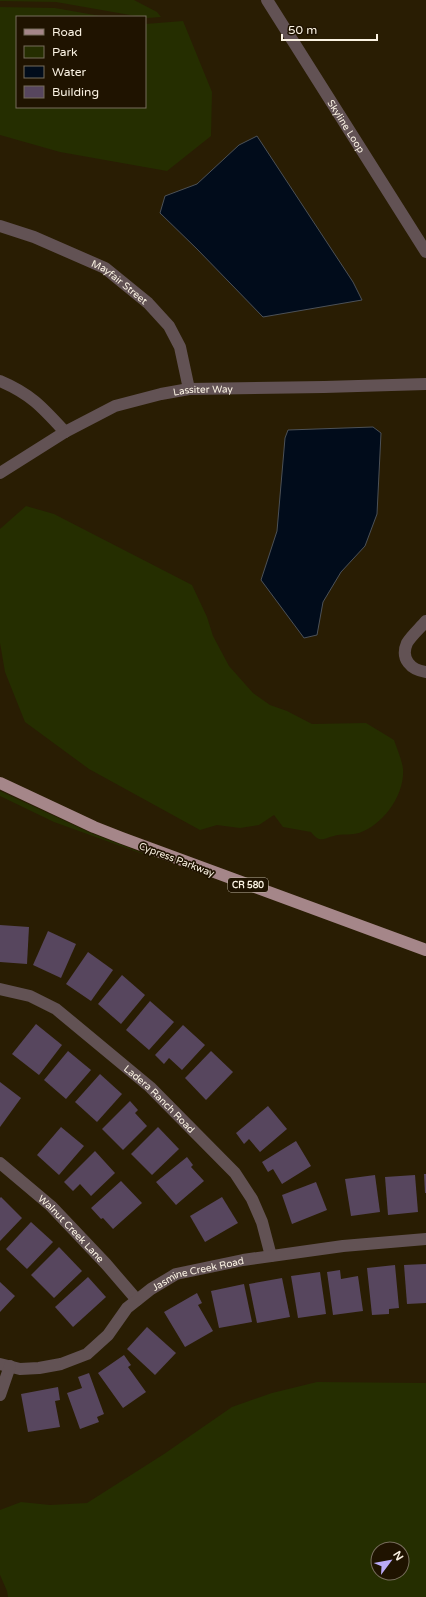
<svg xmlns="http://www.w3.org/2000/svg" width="426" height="1597" font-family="'Varela Round',sans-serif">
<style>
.green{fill:#252e00;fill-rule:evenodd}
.water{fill:#010c1b;stroke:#4c5157}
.building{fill:#57465e}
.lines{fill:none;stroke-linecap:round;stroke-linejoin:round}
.minor{stroke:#625254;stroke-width:12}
.major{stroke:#a58689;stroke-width:12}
.labels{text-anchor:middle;stroke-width:3.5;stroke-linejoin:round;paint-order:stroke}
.shield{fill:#1f1300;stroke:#b9b09f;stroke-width:1}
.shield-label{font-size:9px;font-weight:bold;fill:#fbf3e3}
.street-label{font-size:10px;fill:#fbf3e3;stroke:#1f1300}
</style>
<rect width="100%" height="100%" fill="#291d03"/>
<g class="green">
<path d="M 0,0 L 134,0 L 157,12 L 161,17 L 147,18 L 56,2 L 0,1 Z"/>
<path d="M 0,7 L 55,8 L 106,17 L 17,17 L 17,107 L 145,107 L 145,24 L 183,21 L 212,92 L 211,136 L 167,171 L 60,152 L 0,135 Z"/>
<path d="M 26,506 L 54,514 L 192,585 L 207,617 L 213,636 L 229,666 L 253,693 L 270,705 L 287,711 L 312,724 L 366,723 L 394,740 C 397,749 402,760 403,769 C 405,795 383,825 359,833 C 352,835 344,834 338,835 C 325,837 321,845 311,832 L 283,827 L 274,815 L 259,825 L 240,828 L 217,825 L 200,830 L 89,769 L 25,722 L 5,672 L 0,643 L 0,529 Z"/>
<path d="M 0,791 L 91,833 L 165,862 L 54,822 L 0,796 Z"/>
<path d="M 317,1382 L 426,1383 L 426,1597 L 8,1597 L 7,1591 L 0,1575 L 0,1510 L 21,1502 L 50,1505 L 87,1503 L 164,1454 L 232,1407 L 272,1393 ZM 378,1549 L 402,1549 L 402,1573 L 378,1573 Z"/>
</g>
<g class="water">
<path d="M 257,136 L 353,282 L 362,300 L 263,317 L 197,249 L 160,213 L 165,196 L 197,184 L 239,145 Z"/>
<path d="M 373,427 L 381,433 L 377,514 L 365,546 L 341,572 L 323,602 L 317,635 L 304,638 L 261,580 L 277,531 L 285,438 L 288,430 Z"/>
</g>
<g class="building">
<path d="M 0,925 L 29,927 L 27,964 L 0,962 Z"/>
<path d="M 48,931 L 76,944 L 61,978 L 33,965 Z"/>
<path d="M 88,952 L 113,970 L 91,1001 L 66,984 Z"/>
<path d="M 122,975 L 145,995 L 121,1024 L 98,1004 Z"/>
<path d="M 150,1001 L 174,1022 L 149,1050 L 126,1030 Z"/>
<path d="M 36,1024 L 62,1045 L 39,1075 L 12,1054 Z"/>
<path d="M 183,1025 L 205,1045 L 182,1070 L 169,1058 L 164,1064 L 155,1055 Z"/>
<path d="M 68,1051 L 91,1070 L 66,1099 L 44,1080 Z"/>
<path d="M 211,1051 L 233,1072 L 206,1100 L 185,1078 Z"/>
<path d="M 100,1074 L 122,1094 L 97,1122 L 75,1102 Z"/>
<path d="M 0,1082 L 21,1098 L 0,1127 Z"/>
<path d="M 130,1101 L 138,1110 L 135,1113 L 147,1126 L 123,1150 L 102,1129 Z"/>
<path d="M 268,1106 L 287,1129 L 260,1152 L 249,1139 L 244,1144 L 236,1133 Z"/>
<path d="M 61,1127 L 84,1146 L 59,1175 L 37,1155 Z"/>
<path d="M 158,1127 L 179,1149 L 152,1175 L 131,1154 Z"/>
<path d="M 296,1141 L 311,1166 L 282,1184 L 273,1169 L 268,1172 L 262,1162 Z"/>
<path d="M 95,1151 L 115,1173 L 91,1196 L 80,1184 L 73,1191 L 64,1182 Z"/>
<path d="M 187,1157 L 193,1165 L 191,1167 L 204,1181 L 176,1205 L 156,1182 Z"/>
<path d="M 424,1174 L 426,1174 L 426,1193 L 425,1193 Z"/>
<path d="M 375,1175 L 380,1212 L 351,1216 L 345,1179 Z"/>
<path d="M 415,1175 L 418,1212 L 388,1215 L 385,1177 Z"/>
<path d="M 121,1181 L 142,1203 L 113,1229 L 103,1218 L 101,1219 L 91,1208 Z"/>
<path d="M 316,1182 L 327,1210 L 292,1224 L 282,1195 Z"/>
<path d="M 1,1197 L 22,1218 L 0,1241 L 0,1198 Z"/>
<path d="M 222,1197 L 238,1223 L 205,1242 L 190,1216 Z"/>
<path d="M 31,1222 L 53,1242 L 27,1269 L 6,1249 Z"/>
<path d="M 59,1247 L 82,1271 L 54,1298 L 31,1275 Z"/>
<path d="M 426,1264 L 426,1303 L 407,1304 L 404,1265 Z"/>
<path d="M 395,1265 L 399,1308 L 389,1309 L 389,1314 L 372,1315 L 367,1268 Z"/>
<path d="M 340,1270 L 341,1279 L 358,1276 L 363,1311 L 333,1315 L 327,1272 Z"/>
<path d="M 320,1272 L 326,1314 L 298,1318 L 291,1276 Z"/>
<path d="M 88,1277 L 106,1297 L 73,1327 L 55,1307 Z"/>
<path d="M 282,1278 L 290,1317 L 257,1323 L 249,1284 Z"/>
<path d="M 0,1282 L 15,1296 L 0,1312 Z"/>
<path d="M 244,1284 L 252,1322 L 219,1328 L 211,1291 Z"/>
<path d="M 197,1293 L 202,1303 L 198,1305 L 213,1331 L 185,1347 L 164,1312 Z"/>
<path d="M 147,1327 L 176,1353 L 155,1375 L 127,1349 Z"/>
<path d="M 124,1355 L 131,1365 L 128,1367 L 146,1392 L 123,1408 L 98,1373 Z"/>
<path d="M 89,1373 L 104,1414 L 97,1417 L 99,1422 L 80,1429 L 67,1393 L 82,1388 L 78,1377 Z"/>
<path d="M 58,1387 L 60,1400 L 55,1401 L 60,1427 L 28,1432 L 21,1394 Z"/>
</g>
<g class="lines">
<g class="minor">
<path id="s1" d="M 267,0 L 426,252"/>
<path id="s2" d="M 0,226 L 34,237 L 105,268 L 148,303 L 169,326 L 180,347 L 189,389"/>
<path d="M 0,381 C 31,394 43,408 65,432"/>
<path id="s3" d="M 0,473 L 65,432 L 115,406 L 161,394 L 189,389 L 324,387 L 426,384"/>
<path d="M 426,621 C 420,628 411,636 407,643 C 400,659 411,670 426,672"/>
<path id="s4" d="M 0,989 L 30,996 L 56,1009 L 150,1087 L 235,1173 L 252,1199 L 262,1222 L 271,1256"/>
<path id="s5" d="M 0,1163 L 51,1206 L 106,1264 L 137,1300"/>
<path id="s6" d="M 0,1364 L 20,1369 L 39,1368 L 61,1364 L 87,1354 L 108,1335 L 127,1308 L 151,1289 L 176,1274 L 243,1260 L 343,1246 L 426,1239"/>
<path d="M 0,1395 L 10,1366"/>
</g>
<path class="major" d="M 0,783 L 94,827 L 122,838 L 426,950"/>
</g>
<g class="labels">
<rect class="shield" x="228" y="878" width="40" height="14" rx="3"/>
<g class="shield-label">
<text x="248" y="888">CR 580</text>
</g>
<g class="street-label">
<text dy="4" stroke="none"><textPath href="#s1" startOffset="149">Skyline Loop</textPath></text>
<text dy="4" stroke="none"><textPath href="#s2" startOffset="133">Mayfair Street</textPath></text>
<text dy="4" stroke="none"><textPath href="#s3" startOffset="223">Lassiter Way</textPath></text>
<text transform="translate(177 859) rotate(21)" y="4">Cypress Parkway</text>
<text dy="4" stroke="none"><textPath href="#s4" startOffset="197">Ladera Ranch Road</textPath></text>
<text dy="4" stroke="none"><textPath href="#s5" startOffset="97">Walnut Creek Lane</textPath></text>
<text dy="4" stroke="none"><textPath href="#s6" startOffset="232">Jasmine Creek Road</textPath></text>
</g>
</g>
<rect x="16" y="16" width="130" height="92" fill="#1f1300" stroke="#776d5b"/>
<rect x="24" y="29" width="20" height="6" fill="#a58689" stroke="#776d5b"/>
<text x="52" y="36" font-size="12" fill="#fbf3e3">Road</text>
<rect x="24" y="46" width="20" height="12" fill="#252e00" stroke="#776d5b"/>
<text x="52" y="56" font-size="12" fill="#fbf3e3">Park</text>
<rect x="24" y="66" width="20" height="12" fill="#010c1b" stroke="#776d5b"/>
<text x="52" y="76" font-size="12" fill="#fbf3e3">Water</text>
<rect x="24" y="86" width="20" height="12" fill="#57465e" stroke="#776d5b"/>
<text x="52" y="96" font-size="12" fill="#fbf3e3">Building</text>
<g transform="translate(390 1561) rotate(58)"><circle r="19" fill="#1f1300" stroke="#776d5b"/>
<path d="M0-3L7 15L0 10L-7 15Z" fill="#baaaf7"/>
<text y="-6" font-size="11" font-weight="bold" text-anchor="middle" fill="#fbf3e3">N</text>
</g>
<path d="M282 34v6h95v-6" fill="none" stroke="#fbf3e3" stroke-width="2"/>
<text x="288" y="34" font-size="12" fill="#fbf3e3" stroke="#1f1300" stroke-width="3" paint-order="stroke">50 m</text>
</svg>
